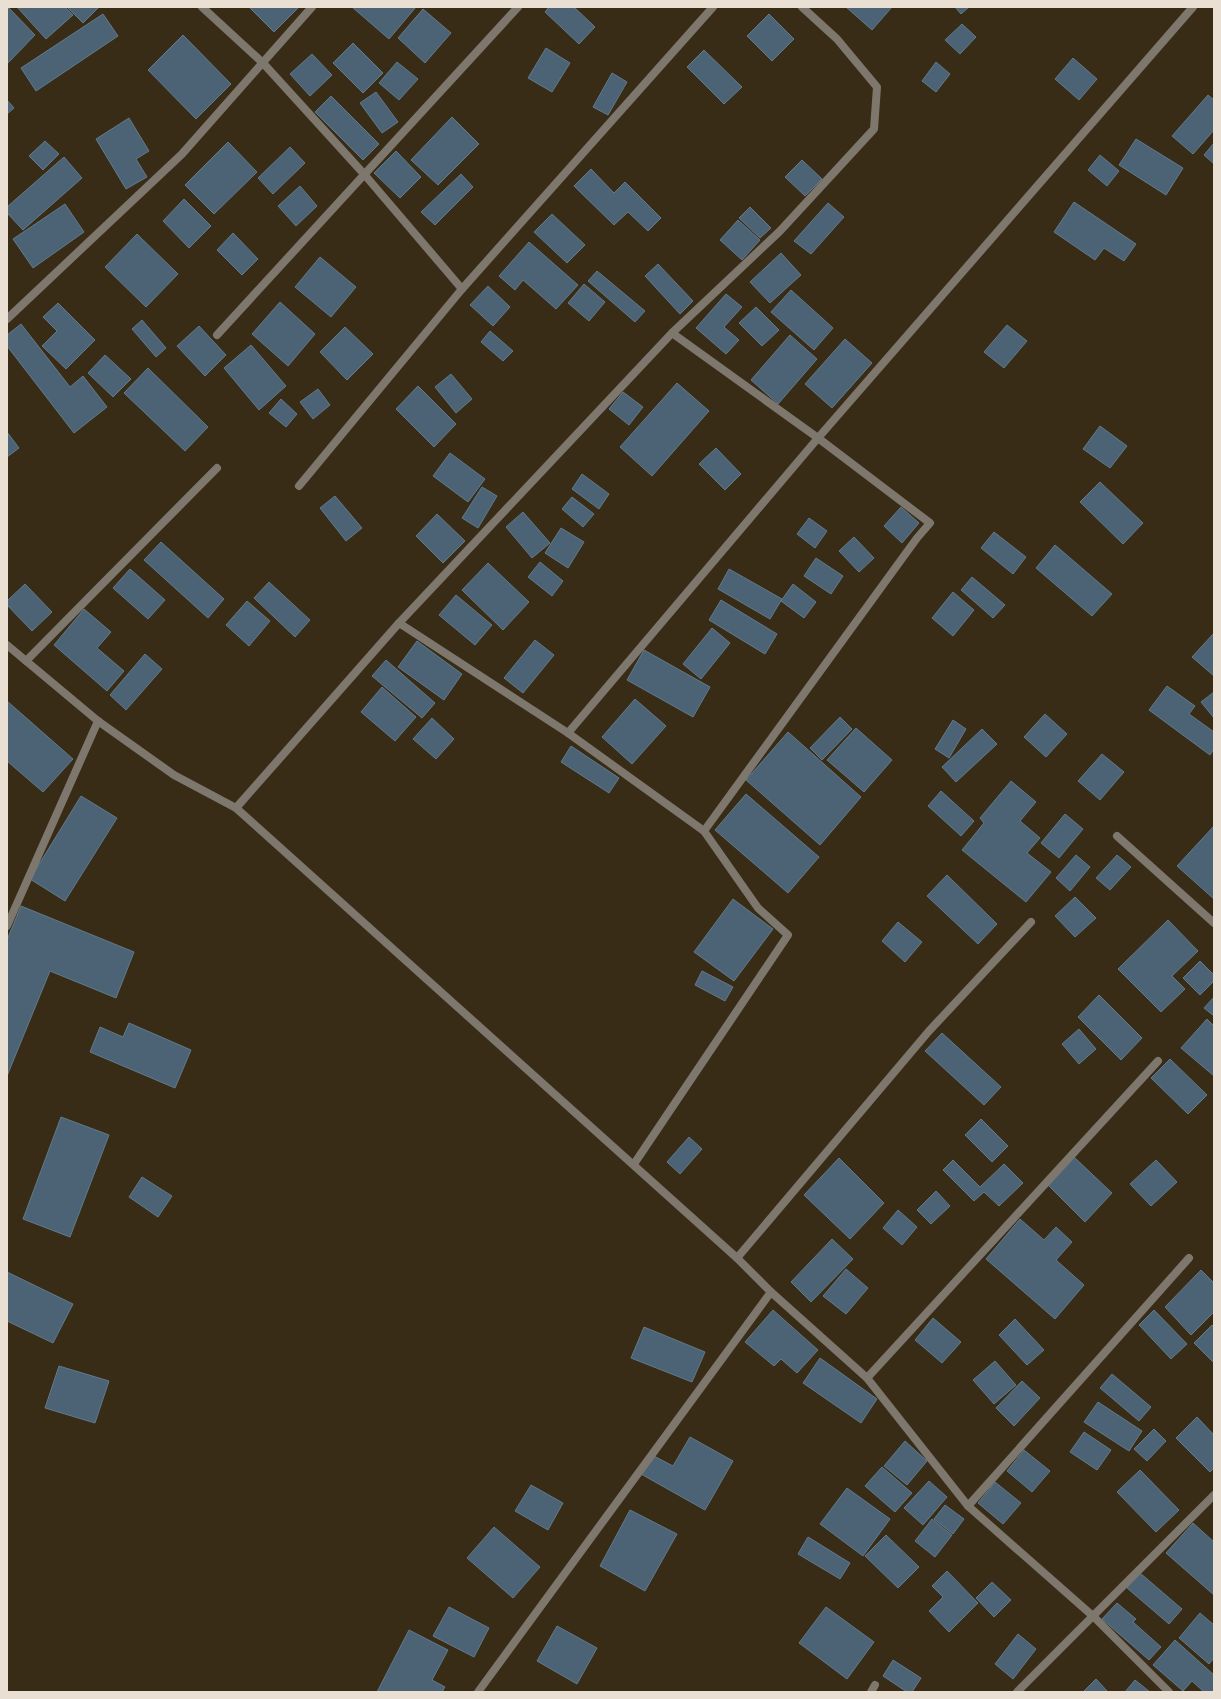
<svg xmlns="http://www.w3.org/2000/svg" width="1221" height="1699" font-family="'Golos Text',sans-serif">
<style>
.building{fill:#4b6374;stroke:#617a8c}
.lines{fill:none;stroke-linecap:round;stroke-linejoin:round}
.minor{stroke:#7e776d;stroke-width:8}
</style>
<rect width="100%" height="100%" fill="#392c16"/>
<g class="building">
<path d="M 17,7 L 65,7 L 73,15 L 46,39 Z"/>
<path d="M 67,7 L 99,7 L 83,23 Z"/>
<path d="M 249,7 L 299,7 L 274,32 Z"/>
<path d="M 352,7 L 416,7 L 389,39 Z"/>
<path d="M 549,7 L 574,7 L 595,27 L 579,44 L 545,12 Z"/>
<path d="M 846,7 L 892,7 L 872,30 Z"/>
<path d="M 955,7 L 969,7 L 961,14 Z"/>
<path d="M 9,8 L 35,35 L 7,64 L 7,10 Z"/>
<path d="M 423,9 L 451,33 L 425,63 L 398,38 Z"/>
<path d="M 103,14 L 118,36 L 36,91 L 21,68 Z"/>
<path d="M 769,14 L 794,39 L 772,61 L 747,36 Z"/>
<path d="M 962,24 L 976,37 L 960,54 L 945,40 Z"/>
<path d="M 183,35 L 231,84 L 196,119 L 148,70 Z"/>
<path d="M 353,43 L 383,73 L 363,93 L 333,63 Z"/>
<path d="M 546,48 L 570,63 L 552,92 L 528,78 Z"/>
<path d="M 704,50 L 742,87 L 724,104 L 687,67 Z"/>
<path d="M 312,54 L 332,75 L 310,96 L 290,74 Z"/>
<path d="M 1073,58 L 1097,79 L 1079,100 L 1055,79 Z"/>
<path d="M 397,62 L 418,79 L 399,100 L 379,83 Z"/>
<path d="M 936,62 L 950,74 L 936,92 L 922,81 Z"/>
<path d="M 612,73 L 627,82 L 608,115 L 593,107 Z"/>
<path d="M 376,92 L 398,122 L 382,133 L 360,103 Z"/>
<path d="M 1208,95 L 1214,100 L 1214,130 L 1193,154 L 1172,136 Z"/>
<path d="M 331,96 L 379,144 L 363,160 L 315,112 Z"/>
<path d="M 7,100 L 14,108 L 7,114 Z"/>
<path d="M 452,117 L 479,144 L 438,185 L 411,160 Z"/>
<path d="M 129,118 L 149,151 L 136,159 L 147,177 L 126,189 L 96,139 Z"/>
<path d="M 1136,139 L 1183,168 L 1166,195 L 1119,165 Z"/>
<path d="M 45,141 L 59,154 L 43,170 L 29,156 Z"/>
<path d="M 228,142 L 257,172 L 214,214 L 185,185 Z"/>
<path d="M 1214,143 L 1214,164 L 1204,155 Z"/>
<path d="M 290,147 L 305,163 L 273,194 L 258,178 Z"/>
<path d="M 396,151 L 421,177 L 400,198 L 374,173 Z"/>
<path d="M 1100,155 L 1119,171 L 1107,186 L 1088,170 Z"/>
<path d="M 64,157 L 82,178 L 23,230 L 7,213 L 7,207 Z"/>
<path d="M 802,160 L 822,179 L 805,196 L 785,177 Z"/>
<path d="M 591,169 L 614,193 L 625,182 L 661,218 L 648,231 L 628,212 L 614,225 L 574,186 Z"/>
<path d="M 461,174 L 473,187 L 435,225 L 421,212 Z"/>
<path d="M 300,186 L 317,206 L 296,226 L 278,206 Z"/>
<path d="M 184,199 L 211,226 L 189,248 L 163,221 Z"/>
<path d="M 1074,202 L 1136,244 L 1124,261 L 1104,248 L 1095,260 L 1054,232 Z"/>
<path d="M 828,203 L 844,217 L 811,254 L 794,241 Z"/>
<path d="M 65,204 L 84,232 L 33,268 L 13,239 Z"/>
<path d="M 750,207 L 771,228 L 760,238 L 739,218 Z"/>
<path d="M 552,214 L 585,245 L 567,263 L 534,232 Z"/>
<path d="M 738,220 L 760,240 L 742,260 L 720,240 Z"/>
<path d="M 233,233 L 258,259 L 242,275 L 217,250 Z"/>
<path d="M 137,234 L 178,274 L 146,307 L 105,267 Z"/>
<path d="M 529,242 L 578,285 L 556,309 L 523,280 L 515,290 L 499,276 Z"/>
<path d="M 781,253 L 801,275 L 770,303 L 750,282 Z"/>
<path d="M 320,257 L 356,287 L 331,317 L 295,287 Z"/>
<path d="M 658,264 L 693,301 L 680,314 L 645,276 Z"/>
<path d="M 597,271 L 645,311 L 635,322 L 588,281 Z"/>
<path d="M 584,284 L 605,302 L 589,321 L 568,303 Z"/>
<path d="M 488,286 L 510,307 L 493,326 L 470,305 Z"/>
<path d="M 791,290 L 833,328 L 814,350 L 771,312 Z"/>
<path d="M 726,294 L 742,307 L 724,327 L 739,340 L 726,354 L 696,328 Z"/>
<path d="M 280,302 L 315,334 L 288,366 L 252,334 Z"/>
<path d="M 58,303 L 95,340 L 66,369 L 42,346 L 57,331 L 43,317 Z"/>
<path d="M 756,307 L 779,330 L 762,346 L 739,323 Z"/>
<path d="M 142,320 L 166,348 L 156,357 L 132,329 Z"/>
<path d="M 21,324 L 70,387 L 83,376 L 107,407 L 74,433 L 7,346 L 7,335 Z"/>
<path d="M 1007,325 L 1027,341 L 1004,368 L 984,352 Z"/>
<path d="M 199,326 L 226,355 L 205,376 L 177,346 Z"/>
<path d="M 345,327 L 373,354 L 347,380 L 320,352 Z"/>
<path d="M 490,331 L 513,351 L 503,361 L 481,342 Z"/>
<path d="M 790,335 L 817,359 L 778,404 L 751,380 Z"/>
<path d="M 845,339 L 872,363 L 832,408 L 805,384 Z"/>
<path d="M 251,345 L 286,386 L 259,410 L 224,368 Z"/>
<path d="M 105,355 L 131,379 L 113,397 L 88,373 Z"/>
<path d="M 148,368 L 208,427 L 185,451 L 124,393 Z"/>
<path d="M 451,374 L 472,399 L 456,413 L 435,387 Z"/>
<path d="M 677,383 L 709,411 L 652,476 L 620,447 Z"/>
<path d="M 418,386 L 456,424 L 434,447 L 396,409 Z"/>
<path d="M 318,389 L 330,405 L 313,419 L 300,402 Z"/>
<path d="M 623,392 L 643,407 L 629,425 L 609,409 Z"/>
<path d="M 281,399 L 297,414 L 286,427 L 269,413 Z"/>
<path d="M 1100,426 L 1127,446 L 1110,468 L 1083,449 Z"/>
<path d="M 7,432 L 19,448 L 7,457 Z"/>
<path d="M 716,448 L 741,474 L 725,490 L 699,464 Z"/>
<path d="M 450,453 L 485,479 L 468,502 L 433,476 Z"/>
<path d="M 582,474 L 609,494 L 599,509 L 572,489 Z"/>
<path d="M 1100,482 L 1143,523 L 1123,544 L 1080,502 Z"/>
<path d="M 482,487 L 497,496 L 478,528 L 462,518 Z"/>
<path d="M 335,496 L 362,528 L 346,541 L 320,508 Z"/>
<path d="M 572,497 L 594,514 L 583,527 L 562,509 Z"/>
<path d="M 901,507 L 919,523 L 902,543 L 884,526 Z"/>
<path d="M 523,512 L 550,543 L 532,558 L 506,527 Z"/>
<path d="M 437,514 L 465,541 L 443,563 L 416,536 Z"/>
<path d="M 809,518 L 827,531 L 815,548 L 797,534 Z"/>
<path d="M 561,528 L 584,542 L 568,568 L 545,553 Z"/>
<path d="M 994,532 L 1026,557 L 1013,574 L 981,548 Z"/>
<path d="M 854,537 L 874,558 L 859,572 L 839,551 Z"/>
<path d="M 161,542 L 224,599 L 208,618 L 144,560 Z"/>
<path d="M 1055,545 L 1112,594 L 1092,616 L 1036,568 Z"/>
<path d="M 816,558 L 843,576 L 831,594 L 804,576 Z"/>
<path d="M 540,562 L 563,581 L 552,596 L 528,577 Z"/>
<path d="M 488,563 L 529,602 L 503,630 L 462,590 Z"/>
<path d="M 130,569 L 165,600 L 148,619 L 113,588 Z"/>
<path d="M 729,569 L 782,599 L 770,619 L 718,589 Z"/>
<path d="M 972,577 L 1005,605 L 993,618 L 961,590 Z"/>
<path d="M 269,582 L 310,620 L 295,637 L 254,598 Z"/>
<path d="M 25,584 L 52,612 L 32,631 L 7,605 L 7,601 Z"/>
<path d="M 793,584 L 816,602 L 804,618 L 781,601 Z"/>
<path d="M 953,592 L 974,610 L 953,636 L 932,618 Z"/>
<path d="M 456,595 L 492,625 L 475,645 L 439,615 Z"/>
<path d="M 721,600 L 777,634 L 765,654 L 709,620 Z"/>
<path d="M 247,601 L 270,621 L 249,646 L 226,625 Z"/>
<path d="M 84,609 L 111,632 L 97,648 L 124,671 L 107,691 L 54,645 Z"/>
<path d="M 712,628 L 730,643 L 701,679 L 683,664 Z"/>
<path d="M 1214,633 L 1214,676 L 1192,657 Z"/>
<path d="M 535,640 L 554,655 L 523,693 L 504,678 Z"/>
<path d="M 417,641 L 462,674 L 444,700 L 398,667 Z"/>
<path d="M 644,650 L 710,687 L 693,717 L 627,680 Z"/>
<path d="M 145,654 L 162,669 L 126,710 L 110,695 Z"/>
<path d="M 386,660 L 435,703 L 422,718 L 372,676 Z"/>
<path d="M 1167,686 L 1195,706 L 1189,714 L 1214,732 L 1214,749 L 1210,755 L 1149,710 Z"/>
<path d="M 382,687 L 416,717 L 395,741 L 361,712 Z"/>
<path d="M 1214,692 L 1214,718 L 1201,702 Z"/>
<path d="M 635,699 L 666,726 L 632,764 L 602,737 Z"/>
<path d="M 7,701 L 73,759 L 43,792 L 7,761 Z"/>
<path d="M 1045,714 L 1067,734 L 1046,757 L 1024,737 Z"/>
<path d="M 840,717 L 852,729 L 822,760 L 810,748 Z"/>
<path d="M 432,718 L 454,739 L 436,759 L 413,739 Z"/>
<path d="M 953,720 L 966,729 L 949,758 L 935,749 Z"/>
<path d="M 856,728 L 892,760 L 864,792 L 827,760 Z"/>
<path d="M 982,729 L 997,744 L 956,782 L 942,767 Z"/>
<path d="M 788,732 L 861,797 L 820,845 L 746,780 Z"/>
<path d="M 571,746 L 619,778 L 609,793 L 561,762 Z"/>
<path d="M 1102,754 L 1124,772 L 1100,800 L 1078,781 Z"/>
<path d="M 1011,781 L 1036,802 L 1020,821 L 1040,838 L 1027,853 L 1051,872 L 1026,902 L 962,850 L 984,823 L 980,818 Z"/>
<path d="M 941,791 L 974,821 L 961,836 L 928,806 Z"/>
<path d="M 746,794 L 819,857 L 788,893 L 715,830 Z"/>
<path d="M 81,796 L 117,818 L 65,901 L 30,879 Z"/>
<path d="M 1065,814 L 1083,829 L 1059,858 L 1041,843 Z"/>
<path d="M 1214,826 L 1214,899 L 1177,866 Z"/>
<path d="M 1076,855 L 1090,867 L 1070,891 L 1056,878 Z"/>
<path d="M 1117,855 L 1131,867 L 1110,890 L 1096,878 Z"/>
<path d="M 947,875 L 997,924 L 978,944 L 927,896 Z"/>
<path d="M 1075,897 L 1096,918 L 1075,937 L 1055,916 Z"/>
<path d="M 733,899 L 773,929 L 734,981 L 694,952 Z"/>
<path d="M 21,906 L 134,952 L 116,998 L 50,971 L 7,1076 L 7,940 Z"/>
<path d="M 1168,920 L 1198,951 L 1172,976 L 1185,989 L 1161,1012 L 1118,969 Z"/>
<path d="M 898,922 L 922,942 L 905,962 L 882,941 Z"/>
<path d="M 1200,961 L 1214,975 L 1214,981 L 1200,995 L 1183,978 Z"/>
<path d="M 702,971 L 733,987 L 725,1001 L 695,985 Z"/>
<path d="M 1099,995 L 1142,1038 L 1121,1060 L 1078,1017 Z"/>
<path d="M 1214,997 L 1214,1016 L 1204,1008 Z"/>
<path d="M 1207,1019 L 1214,1026 L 1214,1076 L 1181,1048 Z"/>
<path d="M 129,1023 L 191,1050 L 175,1088 L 90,1052 L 100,1027 L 123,1037 Z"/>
<path d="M 1079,1029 L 1096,1049 L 1079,1064 L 1062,1044 Z"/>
<path d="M 942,1033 L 1001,1087 L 984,1105 L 925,1051 Z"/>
<path d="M 1170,1059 L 1207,1095 L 1188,1114 L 1151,1078 Z"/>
<path d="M 61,1117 L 109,1135 L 70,1237 L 23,1219 Z"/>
<path d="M 981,1119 L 1008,1146 L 992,1162 L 965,1135 Z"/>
<path d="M 689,1137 L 702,1149 L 680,1174 L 667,1162 Z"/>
<path d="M 1074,1157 L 1112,1193 L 1085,1222 L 1047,1184 Z"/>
<path d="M 839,1158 L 884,1203 L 850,1239 L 804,1195 Z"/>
<path d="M 953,1160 L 980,1187 L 1004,1164 L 1023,1183 L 999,1206 L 984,1192 L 974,1201 L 943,1170 Z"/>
<path d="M 1156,1160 L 1177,1182 L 1151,1206 L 1130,1184 Z"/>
<path d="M 142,1177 L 172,1196 L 158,1217 L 129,1197 Z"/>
<path d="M 936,1191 L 950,1206 L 931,1224 L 917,1210 Z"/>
<path d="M 898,1210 L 917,1227 L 902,1245 L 883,1228 Z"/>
<path d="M 1020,1219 L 1044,1240 L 1056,1227 L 1072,1242 L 1056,1260 L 1084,1285 L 1055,1319 L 986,1259 Z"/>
<path d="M 832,1239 L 853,1259 L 811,1302 L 791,1282 Z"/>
<path d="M 846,1269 L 868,1288 L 846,1314 L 823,1296 Z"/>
<path d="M 1201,1270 L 1214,1283 L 1214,1312 L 1191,1335 L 1165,1307 Z"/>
<path d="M 7,1272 L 73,1304 L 53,1343 L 7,1321 Z"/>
<path d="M 773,1310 L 818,1350 L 797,1373 L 781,1359 L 774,1366 L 745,1342 Z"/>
<path d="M 1154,1310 L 1187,1344 L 1171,1359 L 1139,1325 Z"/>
<path d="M 933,1318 L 961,1342 L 942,1363 L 915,1340 Z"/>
<path d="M 1015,1319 L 1044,1350 L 1027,1365 L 999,1335 Z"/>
<path d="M 1212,1325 L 1214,1327 L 1214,1363 L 1194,1343 Z"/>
<path d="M 644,1327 L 705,1352 L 692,1382 L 631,1358 Z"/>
<path d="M 820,1358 L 877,1399 L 861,1423 L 803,1383 Z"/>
<path d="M 995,1361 L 1016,1385 L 994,1404 L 973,1380 Z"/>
<path d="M 59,1366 L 109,1381 L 95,1423 L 45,1408 Z"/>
<path d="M 1112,1374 L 1151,1407 L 1139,1421 L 1100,1388 Z"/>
<path d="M 1022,1381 L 1040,1398 L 1014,1426 L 996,1408 Z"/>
<path d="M 1098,1402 L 1142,1431 L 1129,1451 L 1084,1422 Z"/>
<path d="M 1197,1417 L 1214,1435 L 1214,1468 L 1210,1472 L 1176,1438 Z"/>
<path d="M 1154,1429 L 1166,1441 L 1147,1461 L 1134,1449 Z"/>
<path d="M 1084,1432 L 1111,1450 L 1097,1470 L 1070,1452 Z"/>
<path d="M 690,1437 L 733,1461 L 705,1510 L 641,1474 L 652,1455 L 673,1466 Z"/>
<path d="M 905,1441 L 927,1461 L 907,1485 L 884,1466 Z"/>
<path d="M 1024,1450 L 1050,1471 L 1032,1492 L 1007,1471 Z"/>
<path d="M 882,1467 L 912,1493 L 895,1512 L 865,1486 Z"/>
<path d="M 1140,1470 L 1179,1510 L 1156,1532 L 1117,1492 Z"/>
<path d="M 929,1481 L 947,1497 L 923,1525 L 904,1508 Z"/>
<path d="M 995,1482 L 1021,1503 L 1003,1524 L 978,1503 Z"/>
<path d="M 531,1485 L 563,1503 L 548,1530 L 515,1511 Z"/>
<path d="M 847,1488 L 890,1519 L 863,1556 L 820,1524 Z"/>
<path d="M 945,1505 L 964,1519 L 953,1534 L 934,1519 Z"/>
<path d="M 630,1510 L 677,1534 L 645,1591 L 600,1566 Z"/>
<path d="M 932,1519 L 952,1535 L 935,1557 L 915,1541 Z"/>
<path d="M 1193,1523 L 1214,1542 L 1214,1595 L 1166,1553 Z"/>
<path d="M 494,1527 L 540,1567 L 513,1598 L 467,1558 Z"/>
<path d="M 886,1535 L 919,1567 L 898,1588 L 865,1556 Z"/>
<path d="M 808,1537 L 850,1563 L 840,1579 L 798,1554 Z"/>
<path d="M 947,1571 L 978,1603 L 949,1632 L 929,1611 L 943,1597 L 932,1586 Z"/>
<path d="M 1140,1573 L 1182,1609 L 1169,1624 L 1127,1588 Z"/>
<path d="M 992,1582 L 1011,1600 L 994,1617 L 976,1598 Z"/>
<path d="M 1117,1603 L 1136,1619 L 1133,1622 L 1161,1647 L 1149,1660 L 1102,1619 Z"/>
<path d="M 449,1607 L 489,1628 L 474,1657 L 433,1636 Z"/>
<path d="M 826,1607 L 874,1642 L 847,1679 L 799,1643 Z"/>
<path d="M 1200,1613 L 1214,1625 L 1214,1658 L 1209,1664 L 1179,1638 Z"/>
<path d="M 557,1626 L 597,1648 L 577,1684 L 537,1661 Z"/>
<path d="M 409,1630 L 448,1650 L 432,1680 L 445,1687 L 442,1692 L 377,1692 Z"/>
<path d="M 1018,1634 L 1036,1649 L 1013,1679 L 995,1664 Z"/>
<path d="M 1175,1640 L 1214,1675 L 1214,1692 L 1204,1692 L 1192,1681 L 1183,1691 L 1153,1665 Z"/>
<path d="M 893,1660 L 921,1678 L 912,1692 L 907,1692 L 883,1676 Z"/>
<path d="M 1096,1679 L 1108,1692 L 1083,1692 Z"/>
<path d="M 1135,1680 L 1150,1692 L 1125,1692 Z"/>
</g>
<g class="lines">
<g class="minor">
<path d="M 202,7 L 263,63 L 364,174 L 462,289 L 713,7"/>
<path d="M 7,319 L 182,154 L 312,7"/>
<path d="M 217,335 L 518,7"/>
<path d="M 299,486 L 462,289"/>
<path d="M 399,623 L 672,333 L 780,231 L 874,129 L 877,87 L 837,39 L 802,7"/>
<path d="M 7,645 L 98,721 L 174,775 L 236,808 L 399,623 L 568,733 L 818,438 L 1193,7"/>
<path d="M 26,661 L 217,468"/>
<path d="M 568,733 L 704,831 L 917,538 L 930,523 L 818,438 L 672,333"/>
<path d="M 236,808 L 737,1258 L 929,1031 L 1031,922"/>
<path d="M 1117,836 L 1214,923"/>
<path d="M 7,926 L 98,721"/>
<path d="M 634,1164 L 788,935 L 758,908 L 704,831"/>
<path d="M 737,1258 L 771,1292 L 867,1378 L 968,1506 L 1094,1617 L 1169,1692"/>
<path d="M 867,1378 L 1158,1061"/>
<path d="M 968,1506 L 1189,1258"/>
<path d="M 478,1692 L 771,1292"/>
<path d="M 871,1692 L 875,1685"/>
<path d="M 1017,1692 L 1214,1495"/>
</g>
</g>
<rect width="1221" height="1699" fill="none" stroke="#e9e0d3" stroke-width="16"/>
</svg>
